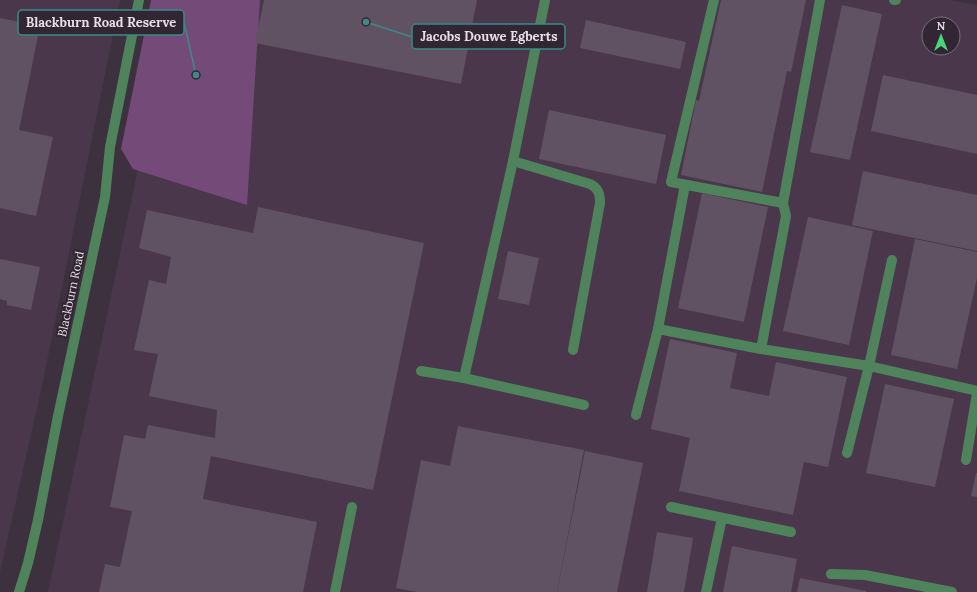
<svg xmlns="http://www.w3.org/2000/svg" width="977" height="592" font-family="Lora,serif">
<style>
.built{fill:#4a374c;fill-rule:evenodd}
.green{fill:#744a79}
.building{fill:#605262}
.lines{fill:none;stroke-linecap:round;stroke-linejoin:round}
.minor{stroke:#4f835c;stroke-width:10}
.labels{text-anchor:middle;stroke-width:4;stroke-linejoin:round;paint-order:stroke}
.street-label{font-size:12px;fill:#e6dde7;stroke:#332634}
.leader{fill:none;stroke:#3a8b86;stroke-width:1.5}
.callout-dot{fill:#3a8b86;stroke:#332634;stroke-width:1.5}
.callout{fill:#332634;stroke:#3a8b86;stroke-width:1.5}
.callout-label{font-size:13px;text-anchor:middle;font-weight:bold;fill:#e6dde7}
</style>
<rect width="100%" height="100%" fill="#3d303f"/>
<g class="built">
<path d="M 0,0 L 120,0 L 42,386 L 0,572 Z"/>
<path d="M 174,0 L 949,0 L 977,5 L 977,592 L 48,592 ZM 929,24 L 953,24 L 953,48 L 929,48 Z"/>
</g>
<path class="green" d="M 151,0 L 260,0 L 247,205 L 133,169 L 121,149 Z"/>
<g class="building">
<path d="M 264,0 L 477,0 L 461,84 L 255,43 Z"/>
<path d="M 721,0 L 806,0 L 791,72 L 787,71 L 762,192 L 681,175 L 696,100 L 699,101 Z"/>
<path d="M 842,5 L 882,14 L 850,160 L 810,152 Z"/>
<path d="M 0,18 L 40,26 L 19,130 L 53,137 L 36,216 L 0,208 Z"/>
<path d="M 586,20 L 686,42 L 680,69 L 580,48 Z"/>
<path d="M 883,75 L 977,95 L 977,154 L 871,131 Z"/>
<path d="M 549,110 L 666,135 L 656,184 L 539,159 Z"/>
<path d="M 863,171 L 977,195 L 977,251 L 852,225 Z"/>
<path d="M 702,193 L 768,207 L 744,322 L 678,308 Z"/>
<path d="M 258,207 L 424,243 L 373,490 L 211,456 L 203,499 L 317,522 L 303,592 L 99,592 L 105,564 L 120,567 L 132,511 L 110,507 L 124,435 L 145,439 L 148,425 L 215,438 L 217,410 L 149,396 L 158,354 L 134,350 L 149,280 L 166,284 L 171,257 L 139,248 L 147,210 L 253,233 Z"/>
<path d="M 808,217 L 873,231 L 849,345 L 783,331 Z"/>
<path d="M 915,239 L 977,252 L 977,278 L 957,369 L 891,355 Z"/>
<path d="M 508,251 L 539,258 L 529,305 L 498,299 Z"/>
<path d="M 0,259 L 40,267 L 31,310 L 7,305 L 7,301 L 0,299 Z"/>
<path d="M 670,339 L 737,353 L 730,388 L 769,396 L 776,362 L 847,377 L 828,467 L 804,462 L 793,515 L 679,491 L 690,438 L 651,429 Z"/>
<path d="M 885,384 L 954,399 L 935,487 L 866,473 Z"/>
<path d="M 458,426 L 584,450 L 557,592 L 417,592 L 396,588 L 421,460 L 450,466 Z"/>
<path d="M 585,451 L 643,463 L 617,592 L 557,592 Z"/>
<path d="M 976,473 L 977,473 L 977,497 L 971,496 Z"/>
<path d="M 657,532 L 693,538 L 684,592 L 647,592 Z"/>
<path d="M 732,546 L 797,559 L 791,592 L 723,592 Z"/>
<path d="M 800,578 L 866,591 L 866,592 L 797,592 Z"/>
</g>
<g class="lines">
<g class="minor">
<path d="M 714,0 L 671,182 L 783,203 L 820,0"/>
<path d="M 894,0 L 896,0"/>
<path d="M 513,161 L 590,184 C 598,188 600,193 600,203 L 573,350"/>
<path d="M 685,185 L 658,329 L 761,349 L 786,216 L 783,203"/>
<path d="M 761,349 L 869,366 L 892,260"/>
<path d="M 421,371 L 464,378 L 584,405"/>
<path d="M 464,378 L 513,161 L 545,0"/>
<path d="M 636,415 L 658,329"/>
<path d="M 847,453 L 869,366 L 977,391"/>
<path d="M 966,460 L 977,393"/>
<path d="M 671,507 L 791,532"/>
<path d="M 831,574 L 865,575 L 952,592"/>
<path d="M 19,592 L 28,563 L 38,520 L 58,416 L 105,197 L 110,147 L 139,0"/>
<path d="M 335,592 L 352,507"/>
<path d="M 706,592 L 722,518"/>
</g>
</g>
<g class="labels">
<g class="street-label">
<text transform="translate(71 294) rotate(-78)" y="4">Blackburn Road</text>
</g>
</g>
<path class="leader" d="M196 75L184 22M366 22L412 37"/>
<g class="callout-dot">
<circle cx="196" cy="75" r="4"/>
<circle cx="366" cy="22" r="4"/>
</g>
<g class="callout">
<rect x="18" y="10" width="166" height="25" rx="4"/>
<rect x="412" y="24" width="153" height="25" rx="4"/>
</g>
<g class="callout-label">
<text x="101" y="27">Blackburn Road Reserve</text>
<text x="489" y="41">Jacobs Douwe Egberts</text>
</g>
<g transform="translate(941 36)"><circle r="19" fill="#332634" stroke="#7b6f7c"/>
<path d="M0-3L7 15L0 10L-7 15Z" fill="#48d778"/>
<text y="-6" font-size="11" font-weight="bold" text-anchor="middle" fill="#e6dde7">N</text>
</g>
</svg>
